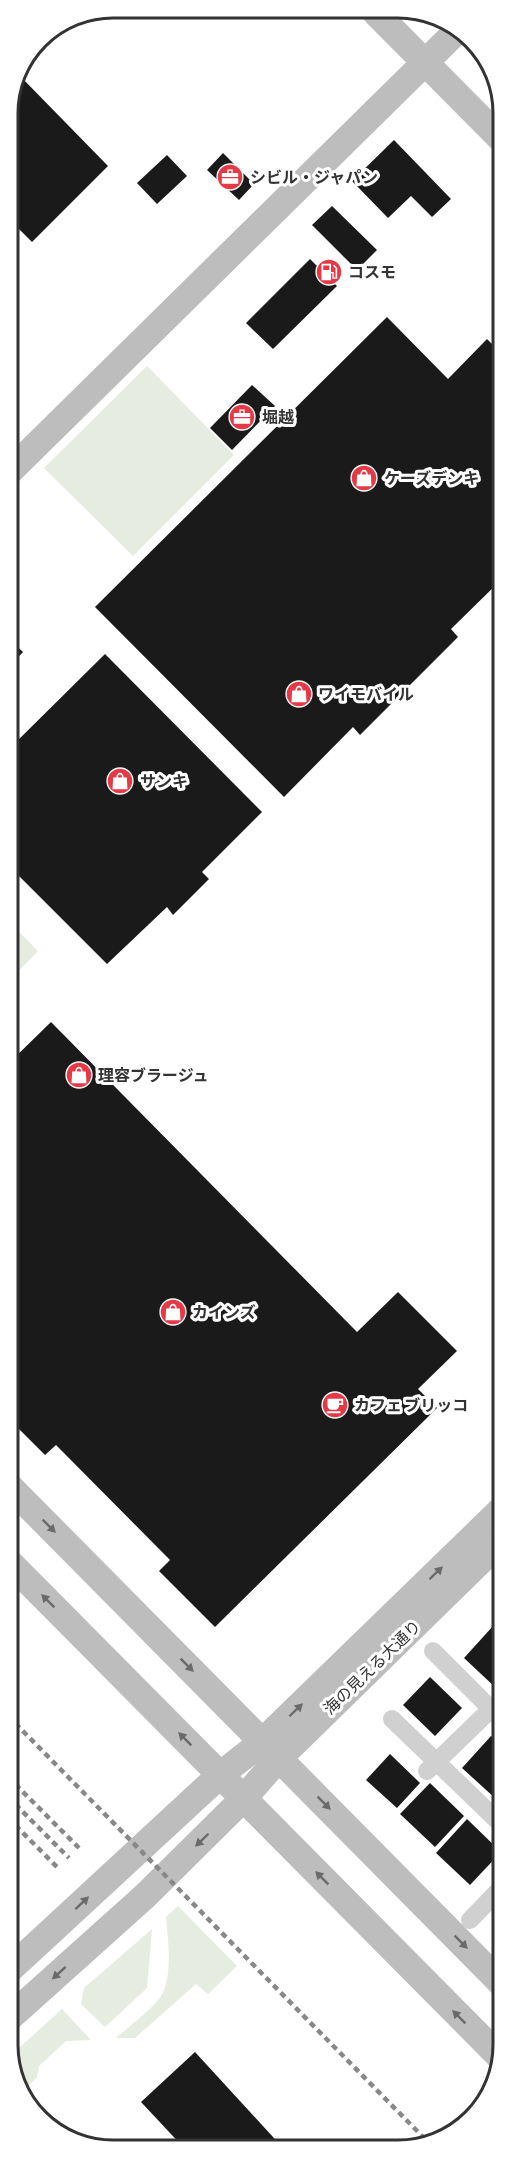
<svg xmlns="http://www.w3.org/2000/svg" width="511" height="2158" font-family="'Asap Condensed','Noto Sans JP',sans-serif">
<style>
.green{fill:#e6ecdf}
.building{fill:#1a1a1a}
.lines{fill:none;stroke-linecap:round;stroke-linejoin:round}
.street{stroke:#d0d0d0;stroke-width:18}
.secondary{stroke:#bdbdbd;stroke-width:27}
.rail{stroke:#888;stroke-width:4.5;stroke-dasharray:6 4.5;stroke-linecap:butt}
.oneway{fill:#6a6a6a}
.labels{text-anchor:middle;stroke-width:6;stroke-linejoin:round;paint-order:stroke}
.poi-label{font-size:16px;font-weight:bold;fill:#333;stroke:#fff;text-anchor:start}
.street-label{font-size:16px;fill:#333;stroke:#fff}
.rim{fill:none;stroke:#333;stroke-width:3}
</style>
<rect width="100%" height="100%" fill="#fff"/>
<g class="green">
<path d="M 147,366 L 234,455 L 133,556 L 44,468 Z"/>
<path d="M 8,921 L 38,951 L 8,982 Z"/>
<path d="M 178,1906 L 237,1966 L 208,1994 L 196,1984 L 135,2038 L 116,2038 C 128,2027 153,2009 161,1996 C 173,1978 168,1937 166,1917 Z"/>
<path d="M 152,1929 L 147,1988 L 105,2027 L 81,2004 L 84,1988 Z"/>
<path d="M 62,2009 L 91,2040 L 66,2041 L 39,2066 L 37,2077 L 24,2090 L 8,2058 Z"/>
</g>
<g class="building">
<path d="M 21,77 L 108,166 L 32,242 L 8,218 L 8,106 Z"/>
<path d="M 394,140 L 451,199 L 432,217 L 411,196 L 388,218 L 352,181 Z"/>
<path d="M 223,153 L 254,184 L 239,200 L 207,170 Z"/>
<path d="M 167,155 L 187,176 L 157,204 L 137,183 Z"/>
<path d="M 332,206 L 377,250 L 357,270 L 312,225 Z"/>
<path d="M 310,259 L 337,286 L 273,349 L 246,323 Z"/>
<path d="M 387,317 L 448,379 L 487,339 L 503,355 L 503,578 L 451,629 L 458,637 L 360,735 L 353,727 L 284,797 L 95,607 Z"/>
<path d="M 252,385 L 275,406 L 232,450 L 210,428 Z"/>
<path d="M 10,640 L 23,652 L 8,668 L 8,642 Z"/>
<path d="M 105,654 L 262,812 L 202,872 L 209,879 L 173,915 L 167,907 L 107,964 L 8,865 L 8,750 Z"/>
<path d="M 51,1022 L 357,1332 L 398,1292 L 457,1351 L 418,1389 L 437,1408 L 215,1627 L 159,1571 L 170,1560 L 56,1445 L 45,1455 L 8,1418 L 8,1064 Z"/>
<path d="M 493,1626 L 503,1636 L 503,1681 L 496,1688 L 464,1658 Z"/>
<path d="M 430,1677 L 462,1708 L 435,1736 L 403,1705 Z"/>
<path d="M 491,1736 L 503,1747 L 503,1791 L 496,1799 L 462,1768 Z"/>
<path d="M 390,1754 L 420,1783 L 397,1808 L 366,1780 Z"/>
<path d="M 430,1783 L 464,1816 L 435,1847 L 400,1814 Z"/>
<path d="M 467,1819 L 501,1852 L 470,1885 L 436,1853 Z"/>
<path d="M 503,1892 L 503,1922 L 489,1908 Z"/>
<path d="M 195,2052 L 284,2149 L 185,2149 L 141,2102 Z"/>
</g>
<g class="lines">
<g class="street">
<path d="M 433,1651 L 503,1721"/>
<path d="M 392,1719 L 503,1826"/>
<path d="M 427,1771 L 491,1709"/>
<path d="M 470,1920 L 503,1886"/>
</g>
<g class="secondary">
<path d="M 375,12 L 503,141"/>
<path d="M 8,473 L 457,31"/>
<path d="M 8,1485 L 503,1985"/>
<path d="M 8,1561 L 501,2058"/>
<path d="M 8,1971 L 220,1775 L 262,1742 L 503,1508"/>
<path d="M 8,2019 L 145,1896 L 243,1799 L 279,1758 L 503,1539"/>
</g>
<g class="rail">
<path d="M 8,1716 L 427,2141"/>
<path d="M 8,1777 L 79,1848"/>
<path d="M 8,1797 L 69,1858"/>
<path d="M 8,1818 L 58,1868"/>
</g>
</g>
<defs><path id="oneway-solid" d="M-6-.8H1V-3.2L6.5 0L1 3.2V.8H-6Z" transform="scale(1.5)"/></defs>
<g class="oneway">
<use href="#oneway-solid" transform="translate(49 1526) rotate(45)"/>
<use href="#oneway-solid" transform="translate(436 1573) rotate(-44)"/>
<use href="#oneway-solid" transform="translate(48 1601) rotate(-135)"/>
<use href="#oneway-solid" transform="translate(187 1665) rotate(45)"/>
<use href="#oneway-solid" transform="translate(296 1710) rotate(-44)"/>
<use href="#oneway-solid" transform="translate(185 1739) rotate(-135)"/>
<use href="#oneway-solid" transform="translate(324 1803) rotate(45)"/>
<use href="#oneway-solid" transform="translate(202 1840) rotate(136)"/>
<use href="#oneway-solid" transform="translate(322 1878) rotate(-135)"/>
<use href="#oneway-solid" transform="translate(82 1903) rotate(-43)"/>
<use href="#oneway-solid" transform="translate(461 1942) rotate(45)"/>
<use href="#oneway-solid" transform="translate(59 1973) rotate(138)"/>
<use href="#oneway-solid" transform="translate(459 2017) rotate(-135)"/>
</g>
<defs>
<symbol id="office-disc" viewBox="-11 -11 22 22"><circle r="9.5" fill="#e63946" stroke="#fff"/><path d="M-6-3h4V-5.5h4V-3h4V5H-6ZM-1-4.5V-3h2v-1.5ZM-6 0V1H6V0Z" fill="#fff"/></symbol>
<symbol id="fuel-disc" viewBox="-11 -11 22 22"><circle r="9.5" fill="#e63946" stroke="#fff"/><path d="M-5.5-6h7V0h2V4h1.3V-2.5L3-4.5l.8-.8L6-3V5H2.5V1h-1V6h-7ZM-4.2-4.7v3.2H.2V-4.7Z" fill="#fff"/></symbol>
<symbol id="shop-disc" viewBox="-11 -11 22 22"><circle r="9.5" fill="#e63946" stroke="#fff"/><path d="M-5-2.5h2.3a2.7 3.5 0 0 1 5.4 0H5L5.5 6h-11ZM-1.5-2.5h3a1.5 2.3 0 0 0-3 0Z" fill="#fff"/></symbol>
<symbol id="cafe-disc" viewBox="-11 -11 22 22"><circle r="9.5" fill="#e63946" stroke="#fff"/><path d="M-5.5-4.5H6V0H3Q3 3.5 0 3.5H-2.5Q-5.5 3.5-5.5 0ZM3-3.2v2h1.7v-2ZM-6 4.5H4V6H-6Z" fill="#fff"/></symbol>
</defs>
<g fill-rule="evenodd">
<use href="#office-disc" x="215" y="162" width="30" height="30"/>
<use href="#fuel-disc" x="314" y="257" width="30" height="30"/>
<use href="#office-disc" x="227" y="402" width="30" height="30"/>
<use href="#shop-disc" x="349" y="463" width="30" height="30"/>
<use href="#shop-disc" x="284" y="679" width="30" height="30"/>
<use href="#shop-disc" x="105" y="766" width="30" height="30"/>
<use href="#shop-disc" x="64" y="1060" width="30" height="30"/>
<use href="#shop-disc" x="158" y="1297" width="30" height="30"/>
<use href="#cafe-disc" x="320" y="1390" width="30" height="30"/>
</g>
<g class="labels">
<g class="poi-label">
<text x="250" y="183">シビル・ジャパン</text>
<text x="348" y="278">コスモ</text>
<text x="262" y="423">堀越</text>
<text x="384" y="484">ケーズデンキ</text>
<text x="318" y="700">ワイモバイル</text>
<text x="140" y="787">サンキ</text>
<text x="98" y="1081">理容ブラージュ</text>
<text x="192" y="1318">カインズ</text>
<text x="354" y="1411">カフェ ブリッコ</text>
</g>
<g class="street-label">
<text transform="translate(372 1667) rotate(-44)" y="6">海の見える大通り</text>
</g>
</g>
<path d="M0 0H511V2158H0ZM113 18H398A95 95 0 0 1 493 113V2045A95 95 0 0 1 398 2140H113A95 95 0 0 1 18 2045V113A95 95 0 0 1 113 18Z" fill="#fff" fill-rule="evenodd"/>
<path class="rim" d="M113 18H398A95 95 0 0 1 493 113V2045A95 95 0 0 1 398 2140H113A95 95 0 0 1 18 2045V113A95 95 0 0 1 113 18Z"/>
</svg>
